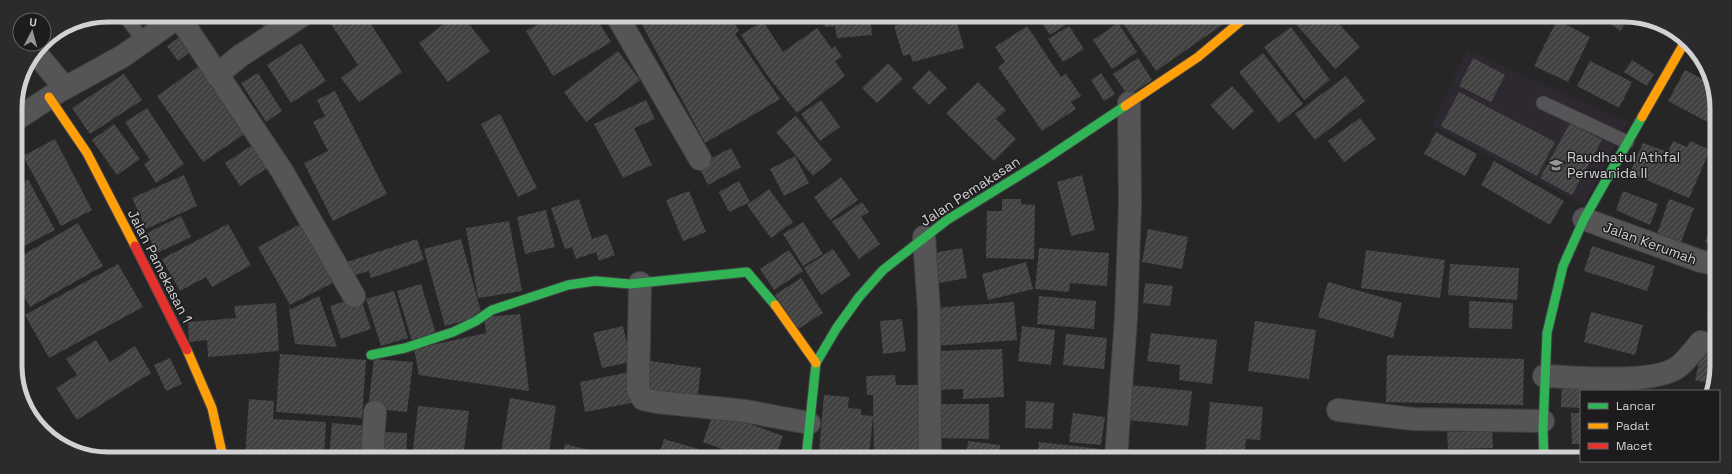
<svg xmlns="http://www.w3.org/2000/svg" width="1732" height="474" font-family="'Space Grotesk',sans-serif">
<style>
.built{fill:#2e2931}
.building{fill:url(#building-hatch)}
.lines{fill:none;stroke-linecap:round;stroke-linejoin:round}
.lane-casing{stroke:#424143;stroke-width:15}
.street-casing{stroke:#424143;stroke-width:24}
.fast-casing{stroke:#424143;stroke-width:11}
.slow-casing{stroke:#424143;stroke-width:11}
.jam-casing{stroke:#424143;stroke-width:11}
.lane{stroke:#555456;stroke-width:13}
.street{stroke:#555456;stroke-width:22}
.fast{stroke:#30b455;stroke-width:9}
.slow{stroke:#ff9f0a;stroke-width:9}
.jam{stroke:#e5322d;stroke-width:9}
.labels{text-anchor:middle;stroke-width:3;stroke-linejoin:round;paint-order:stroke}
.poi-label{font-size:14px;fill:#d2d1d3;stroke:#1d1b1e;text-anchor:start}
.street-label{font-size:14px;fill:#d2d1d3;stroke:#1d1b1e}
.rim{fill:none;stroke:#d2d1d3;stroke-width:5}
</style>
<defs>
<pattern id="building-hatch" width="6" height="6" patternUnits="userSpaceOnUse"><rect width="6" height="6" fill="#424243"/><path d="M-1 1l2-2M0 6l6-6M5 7l2-2" fill="none" stroke="#5c5c5d"/></pattern>
</defs>
<rect width="100%" height="100%" fill="#262627"/>
<path class="built" d="M 1467,50 L 1627,122 L 1584,205 L 1432,126 Z"/>
<g class="building">
<path d="M 257,15 L 292,15 L 267,31 Z"/>
<path d="M 325,15 L 365,15 L 402,72 L 359,102 L 341,78 L 358,65 Z"/>
<path d="M 456,15 L 462,15 L 490,51 L 448,82 L 419,43 Z"/>
<path d="M 474,15 L 493,15 L 480,24 Z"/>
<path d="M 553,16 L 595,16 L 611,42 L 553,76 L 526,31 Z"/>
<path d="M 644,16 L 730,16 L 739,30 L 735,34 L 780,99 L 705,143 L 639,19 Z"/>
<path d="M 824,16 L 870,16 L 872,35 L 837,38 L 835,26 L 825,27 Z"/>
<path d="M 922,16 L 955,16 L 964,48 L 913,62 L 910,54 L 903,56 L 894,26 L 922,18 Z"/>
<path d="M 1046,16 L 1066,16 L 1070,22 L 1050,35 L 1040,20 Z"/>
<path d="M 1118,16 L 1221,16 L 1225,23 L 1156,71 Z"/>
<path d="M 1289,16 L 1332,16 L 1360,47 L 1335,69 Z"/>
<path d="M 1602,17 L 1630,17 L 1620,31 Z"/>
<path d="M 1557,20 L 1590,37 L 1568,82 L 1534,66 Z"/>
<path d="M 763,21 L 783,52 L 817,28 L 832,49 L 835,46 L 842,57 L 835,61 L 845,76 L 797,113 L 767,75 L 741,35 Z"/>
<path d="M 1118,23 L 1137,52 L 1112,69 L 1093,40 Z"/>
<path d="M 1027,26 L 1061,77 L 1066,74 L 1081,96 L 1071,102 L 1076,109 L 1042,131 L 998,67 L 1005,62 L 995,47 Z"/>
<path d="M 1069,26 L 1084,49 L 1063,62 L 1048,39 Z"/>
<path d="M 1291,27 L 1330,80 L 1304,100 L 1264,47 Z"/>
<path d="M 180,37 L 191,51 L 178,61 L 167,46 Z"/>
<path d="M 301,43 L 326,81 L 291,103 L 267,65 Z"/>
<path d="M 618,51 L 640,80 L 586,122 L 564,92 Z"/>
<path d="M 1263,53 L 1303,104 L 1279,123 L 1239,72 Z"/>
<path d="M 1138,58 L 1152,80 L 1128,96 L 1113,74 Z"/>
<path d="M 1473,58 L 1505,75 L 1491,102 L 1459,86 Z"/>
<path d="M 1632,60 L 1654,74 L 1647,86 L 1624,72 Z"/>
<path d="M 1590,61 L 1632,82 L 1619,108 L 1577,86 Z"/>
<path d="M 888,63 L 903,79 L 877,103 L 862,88 Z"/>
<path d="M 202,64 L 249,131 L 203,162 L 157,96 Z"/>
<path d="M 929,70 L 947,88 L 929,105 L 912,88 Z"/>
<path d="M 1685,70 L 1712,84 L 1715,90 L 1715,126 L 1668,101 Z"/>
<path d="M 258,73 L 282,111 L 266,122 L 241,83 Z"/>
<path d="M 1101,73 L 1115,94 L 1104,101 L 1091,80 Z"/>
<path d="M 124,74 L 142,100 L 90,134 L 72,108 Z"/>
<path d="M 1346,76 L 1365,101 L 1315,140 L 1295,114 Z"/>
<path d="M 978,82 L 1006,110 L 996,119 L 1016,139 L 994,161 L 946,113 Z"/>
<path d="M 1232,86 L 1254,111 L 1233,130 L 1210,105 Z"/>
<path d="M 335,91 L 387,194 L 333,221 L 304,163 L 328,151 L 313,122 L 325,116 L 317,100 Z"/>
<path d="M 1459,92 L 1555,142 L 1537,176 L 1441,126 Z"/>
<path d="M 646,100 L 655,119 L 634,128 L 652,165 L 623,178 L 594,124 Z"/>
<path d="M 821,100 L 840,127 L 820,141 L 801,114 Z"/>
<path d="M 147,108 L 184,164 L 156,183 L 144,164 L 150,160 L 125,122 Z"/>
<path d="M 500,114 L 537,188 L 518,197 L 481,124 Z"/>
<path d="M 796,116 L 832,160 L 813,176 L 776,132 Z"/>
<path d="M 1360,118 L 1376,139 L 1344,162 L 1328,141 Z"/>
<path d="M 1570,123 L 1602,140 L 1572,195 L 1540,178 Z"/>
<path d="M 114,124 L 140,159 L 117,175 L 92,140 Z"/>
<path d="M 1436,132 L 1477,154 L 1465,176 L 1424,154 Z"/>
<path d="M 55,139 L 92,210 L 61,226 L 23,156 Z"/>
<path d="M 1673,141 L 1687,147 L 1690,141 L 1710,150 L 1689,198 L 1630,173 L 1643,143 L 1668,152 Z"/>
<path d="M 254,144 L 270,166 L 240,186 L 225,163 Z"/>
<path d="M 731,148 L 741,167 L 708,185 L 698,165 Z"/>
<path d="M 795,156 L 809,183 L 784,196 L 770,169 Z"/>
<path d="M 1494,161 L 1564,201 L 1550,225 L 1481,185 Z"/>
<path d="M 184,175 L 197,206 L 146,229 L 132,198 Z"/>
<path d="M 1082,175 L 1095,230 L 1071,236 L 1057,182 Z"/>
<path d="M 841,177 L 858,200 L 830,220 L 814,197 Z"/>
<path d="M 28,179 L 55,230 L 16,250 L 16,186 Z"/>
<path d="M 739,181 L 750,202 L 729,212 L 719,192 Z"/>
<path d="M 769,189 L 793,222 L 771,238 L 747,205 Z"/>
<path d="M 689,191 L 706,232 L 683,241 L 666,200 Z"/>
<path d="M 1623,191 L 1658,204 L 1650,225 L 1616,210 Z"/>
<path d="M 579,199 L 592,239 L 607,234 L 615,255 L 599,261 L 596,252 L 576,259 L 572,247 L 565,249 L 551,208 Z"/>
<path d="M 1002,199 L 1021,199 L 1021,204 L 1035,205 L 1034,259 L 986,258 L 987,211 L 1002,211 Z"/>
<path d="M 1669,199 L 1694,208 L 1680,245 L 1656,237 Z"/>
<path d="M 862,202 L 869,212 L 861,217 L 880,244 L 859,259 L 832,222 Z"/>
<path d="M 546,210 L 555,247 L 525,254 L 517,217 Z"/>
<path d="M 181,216 L 191,237 L 157,253 L 147,233 Z"/>
<path d="M 1715,216 L 1715,247 L 1705,242 Z"/>
<path d="M 509,221 L 522,291 L 478,298 L 466,228 Z"/>
<path d="M 304,222 L 336,281 L 290,305 L 258,247 Z"/>
<path d="M 803,222 L 823,254 L 803,266 L 783,234 Z"/>
<path d="M 78,223 L 103,266 L 30,307 L 16,282 L 16,259 Z"/>
<path d="M 228,224 L 251,265 L 212,287 L 206,277 L 180,291 L 162,259 Z"/>
<path d="M 1148,229 L 1188,237 L 1182,269 L 1142,262 Z"/>
<path d="M 417,239 L 424,260 L 371,278 L 369,271 L 352,276 L 347,262 Z"/>
<path d="M 461,239 L 482,316 L 445,326 L 424,249 Z"/>
<path d="M 1592,246 L 1655,266 L 1647,291 L 1584,271 Z"/>
<path d="M 962,248 L 967,278 L 933,284 L 928,254 Z"/>
<path d="M 1039,248 L 1109,253 L 1107,286 L 1070,283 L 1069,292 L 1035,289 Z"/>
<path d="M 833,249 L 851,275 L 821,295 L 804,268 Z"/>
<path d="M 789,250 L 803,271 L 774,290 L 760,269 Z"/>
<path d="M 1366,250 L 1445,260 L 1440,298 L 1361,288 Z"/>
<path d="M 1026,262 L 1033,289 L 988,300 L 982,274 Z"/>
<path d="M 118,264 L 143,307 L 49,358 L 25,315 Z"/>
<path d="M 1450,264 L 1519,268 L 1517,300 L 1448,295 Z"/>
<path d="M 801,278 L 823,313 L 798,329 L 775,295 Z"/>
<path d="M 1711,280 L 1715,280 L 1715,320 L 1707,319 Z"/>
<path d="M 1328,282 L 1402,303 L 1393,338 L 1318,317 Z"/>
<path d="M 1145,283 L 1173,286 L 1170,306 L 1143,303 Z"/>
<path d="M 421,284 L 436,334 L 412,341 L 397,291 Z"/>
<path d="M 394,291 L 408,338 L 381,346 L 366,299 Z"/>
<path d="M 319,296 L 337,347 L 295,344 L 289,310 Z"/>
<path d="M 360,296 L 371,329 L 341,339 L 330,306 Z"/>
<path d="M 1039,296 L 1096,301 L 1094,329 L 1037,324 Z"/>
<path d="M 1469,301 L 1513,303 L 1512,329 L 1469,328 Z"/>
<path d="M 1014,302 L 1017,340 L 936,346 L 933,308 Z"/>
<path d="M 276,303 L 279,351 L 208,357 L 207,340 L 189,342 L 188,322 L 236,318 L 234,306 Z"/>
<path d="M 1591,312 L 1643,325 L 1635,355 L 1584,342 Z"/>
<path d="M 520,314 L 529,391 L 419,375 L 414,349 L 486,333 L 484,317 Z"/>
<path d="M 902,319 L 906,351 L 883,354 L 880,321 Z"/>
<path d="M 1255,321 L 1316,330 L 1309,379 L 1248,371 Z"/>
<path d="M 623,326 L 631,362 L 602,368 L 593,333 Z"/>
<path d="M 1022,326 L 1055,330 L 1051,365 L 1018,361 Z"/>
<path d="M 1706,332 L 1715,334 L 1715,385 L 1695,380 Z"/>
<path d="M 1151,333 L 1217,340 L 1212,384 L 1179,380 L 1180,365 L 1147,361 Z"/>
<path d="M 1066,334 L 1107,338 L 1104,369 L 1063,365 Z"/>
<path d="M 96,340 L 110,362 L 135,346 L 151,373 L 77,420 L 56,388 L 77,375 L 66,359 Z"/>
<path d="M 1002,349 L 1004,397 L 963,399 L 963,389 L 936,390 L 935,351 Z"/>
<path d="M 280,354 L 366,360 L 362,418 L 276,412 Z"/>
<path d="M 1387,355 L 1524,359 L 1523,405 L 1386,402 Z"/>
<path d="M 170,358 L 182,384 L 166,391 L 154,365 Z"/>
<path d="M 374,359 L 413,362 L 407,412 L 368,408 Z"/>
<path d="M 644,360 L 701,368 L 697,401 L 640,393 Z"/>
<path d="M 630,372 L 636,402 L 585,412 L 580,382 Z"/>
<path d="M 895,375 L 896,385 L 922,385 L 923,458 L 874,458 L 873,395 L 867,395 L 866,376 Z"/>
<path d="M 1562,377 L 1601,379 L 1601,391 L 1581,391 L 1581,408 L 1561,407 Z"/>
<path d="M 1642,380 L 1642,391 L 1609,391 L 1608,381 Z"/>
<path d="M 1131,385 L 1192,391 L 1188,426 L 1128,420 Z"/>
<path d="M 824,395 L 849,397 L 848,408 L 861,409 L 861,415 L 873,416 L 869,457 L 819,452 Z"/>
<path d="M 510,398 L 556,406 L 548,458 L 500,458 Z"/>
<path d="M 249,399 L 274,401 L 273,419 L 326,422 L 324,457 L 245,457 Z"/>
<path d="M 1026,401 L 1054,403 L 1052,429 L 1025,428 Z"/>
<path d="M 1210,402 L 1263,407 L 1260,440 L 1246,439 L 1244,458 L 1205,455 Z"/>
<path d="M 938,404 L 989,404 L 989,439 L 938,438 Z"/>
<path d="M 418,406 L 469,411 L 463,458 L 412,458 Z"/>
<path d="M 714,411 L 783,436 L 775,458 L 747,458 L 703,442 Z"/>
<path d="M 1073,413 L 1105,417 L 1101,445 L 1069,442 Z"/>
<path d="M 1571,413 L 1581,413 L 1581,444 L 1572,444 Z"/>
<path d="M 1479,422 L 1492,422 L 1493,448 L 1448,449 L 1447,432 L 1478,432 Z"/>
<path d="M 332,423 L 368,426 L 365,457 L 329,457 Z"/>
<path d="M 382,432 L 407,433 L 406,458 L 381,457 Z"/>
<path d="M 664,439 L 698,449 L 695,458 L 658,458 Z"/>
<path d="M 968,441 L 1000,445 L 999,458 L 966,458 Z"/>
<path d="M 1039,442 L 1100,449 L 1099,458 L 1037,458 Z"/>
<path d="M 565,444 L 617,457 L 617,458 L 562,458 Z"/>
<path d="M 703,451 L 729,457 L 729,458 L 701,458 Z"/>
<path d="M 196,453 L 196,457 L 156,457 L 156,456 Z"/>
<path d="M 1519,456 L 1519,459 L 1488,459 L 1488,457 Z"/>
</g>
<g class="lines">
<defs>
<g id="lane">
<path d="M 124,15 L 144,41"/>
<path d="M 1543,103 L 1627,142"/>
</g>
<g id="street">
<path d="M 617,16 L 700,159"/>
<path d="M 179,17 L 282,171 L 354,296"/>
<path d="M 35,52 L 65,88 L 123,56 L 181,15"/>
<path d="M 217,75 L 240,56 L 303,15"/>
<path d="M 15,120 L 64,88"/>
<path d="M 1584,219 L 1700,261 L 1715,264"/>
<path d="M 924,237 L 929,311 L 930,458"/>
<path d="M 640,283 L 638,390 L 643,399 L 657,402 L 745,411 L 809,423"/>
<path d="M 1544,376 C 1576,377 1653,385 1678,367 C 1686,361 1694,350 1701,342"/>
<path d="M 1338,410 L 1413,419 L 1543,421"/>
<path d="M 372,457 L 375,412"/>
<path d="M 1116,458 L 1126,318 L 1130,206 L 1129,103"/>
</g>
<g id="fast">
<path d="M 371,355 L 405,348 L 453,332 L 476,321 L 492,310 L 568,285 L 595,281 L 630,284 L 747,272 L 775,305"/>
<path d="M 806,458 L 816,363 L 836,329 L 859,297 L 883,270 L 947,220 L 1041,162 L 1125,106"/>
<path d="M 1544,459 L 1543,430 L 1547,333 L 1563,266 L 1584,219 L 1642,117"/>
</g>
<g id="slow">
<path d="M 49,97 L 87,153 L 135,246"/>
<path d="M 1125,106 L 1198,57 L 1247,16"/>
<path d="M 1642,117 L 1686,40"/>
<path d="M 775,305 L 816,363"/>
<path d="M 187,350 L 212,408 L 223,457"/>
</g>
<path id="jam" d="M 135,246 L 187,350"/>
</defs>
<use href="#lane" class="lane-casing"/>
<use href="#street" class="street-casing"/>
<use href="#fast" class="fast-casing"/>
<use href="#slow" class="slow-casing"/>
<use href="#jam" class="jam-casing"/>
<use href="#lane" class="lane"/>
<use href="#street" class="street"/>
<use href="#fast" class="fast"/>
<use href="#slow" class="slow"/>
<use href="#jam" class="jam"/>
</g>
<defs>
<symbol id="school-bare" viewBox="-9 -9 18 18"><path d="M0-5L7-2L0 1L-7-2ZM-4 1L0 2.5L4 1V4Q0 6-4 4Z" fill="#969597" stroke="#1d1b1e" stroke-width="2.5" paint-order="stroke"/></symbol>
</defs>
<g fill-rule="evenodd">
<use href="#school-bare" x="1546" y="155" width="20" height="20"/>
</g>
<g class="labels">
<g class="poi-label">
<text x="1567" y="162">Raudhatul Athfal<tspan x="1567" dy="16">Perwanida II</tspan></text>
</g>
<g class="street-label">
<text transform="translate(970 191) rotate(-33)" y="5">Jalan Pemakasan</text>
<text transform="translate(1650 243) rotate(20)" y="5">Jalan Kerumah</text>
<text transform="translate(160 266) rotate(63)" y="5">Jalan Pamekasan 1</text>
</g>
</g>
<path d="M0 0H1732V474H0ZM108 22H1624A86 86 0 0 1 1710 108V366A86 86 0 0 1 1624 452H108A86 86 0 0 1 22 366V108A86 86 0 0 1 108 22Z" fill="#2b2a2c" fill-rule="evenodd"/>
<path class="rim" d="M108 22H1624A86 86 0 0 1 1710 108V366A86 86 0 0 1 1624 452H108A86 86 0 0 1 22 366V108A86 86 0 0 1 108 22Z"/>
<rect x="1580" y="390" width="140" height="72" fill="#1d1b1e" stroke="#656466"/>
<rect x="1588" y="403" width="20" height="6" fill="#30b455" stroke="#656466"/>
<text x="1616" y="410" font-size="12" fill="#d2d1d3">Lancar</text>
<rect x="1588" y="423" width="20" height="6" fill="#ff9f0a" stroke="#656466"/>
<text x="1616" y="430" font-size="12" fill="#d2d1d3">Padat</text>
<rect x="1588" y="443" width="20" height="6" fill="#e5322d" stroke="#656466"/>
<text x="1616" y="450" font-size="12" fill="#d2d1d3">Macet</text>
<g transform="translate(32 32) rotate(6)"><circle r="19" fill="#1d1b1e" stroke="#656466"/>
<path d="M0-3L7 15L0 10L-7 15Z" fill="#969597"/>
<text y="-6" font-size="11" font-weight="bold" text-anchor="middle" fill="#d2d1d3">U</text>
</g>
</svg>
